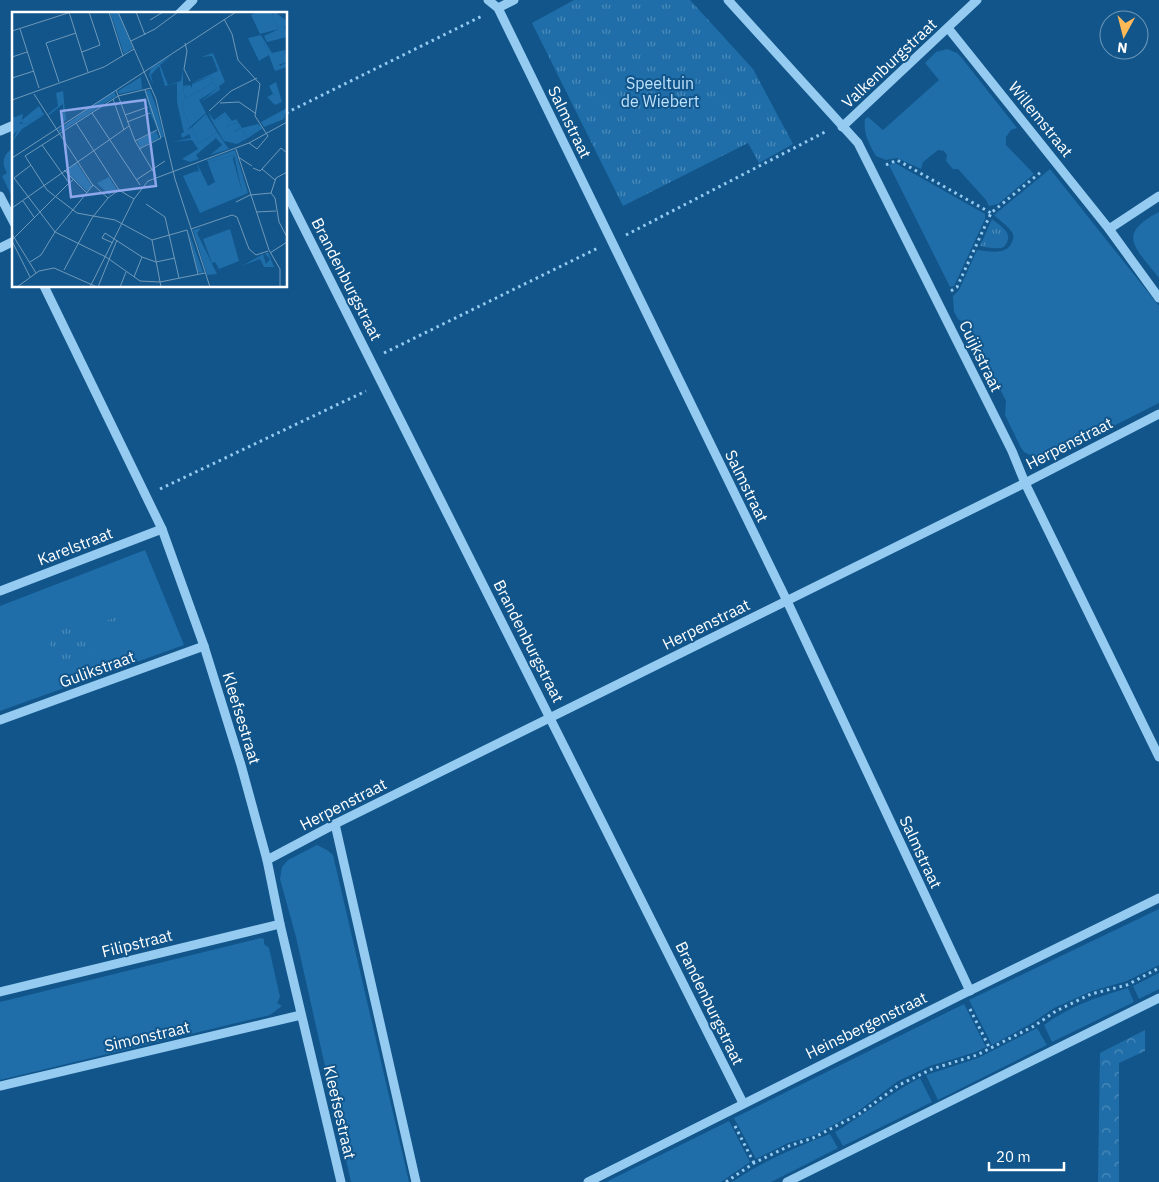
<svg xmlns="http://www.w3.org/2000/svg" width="1159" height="1182" font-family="'IBM Plex Sans',sans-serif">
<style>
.grass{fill:#1f6ea9}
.forest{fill:url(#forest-crowns)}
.park{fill:url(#park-tufts)}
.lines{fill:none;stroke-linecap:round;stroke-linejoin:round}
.path{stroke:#96cbf1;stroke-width:3;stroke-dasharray:2.5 4;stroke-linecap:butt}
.minor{stroke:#96cbf1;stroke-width:9}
.labels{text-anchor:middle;stroke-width:4;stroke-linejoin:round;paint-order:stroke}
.street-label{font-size:16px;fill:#fff;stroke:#11558a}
.park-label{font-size:16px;fill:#bde2fd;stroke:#11558a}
.inset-road{fill:none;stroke:#7099b9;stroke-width:1}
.view{fill:#8ea6ec;fill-opacity:0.15;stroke:#8ea6ec;stroke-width:2.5}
.inset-edge{fill:none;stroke:#fff;stroke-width:2.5}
</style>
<defs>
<pattern id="forest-crowns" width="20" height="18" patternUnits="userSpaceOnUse" patternTransform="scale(1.25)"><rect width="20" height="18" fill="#1f6ea9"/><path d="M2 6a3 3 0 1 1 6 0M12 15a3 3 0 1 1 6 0" fill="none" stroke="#4c8bba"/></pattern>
<pattern id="park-tufts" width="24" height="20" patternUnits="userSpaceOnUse" patternTransform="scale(1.25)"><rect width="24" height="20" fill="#1f6ea9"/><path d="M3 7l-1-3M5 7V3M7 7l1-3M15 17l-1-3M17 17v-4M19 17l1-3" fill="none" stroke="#4c8bba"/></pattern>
</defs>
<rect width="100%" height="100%" fill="#11558a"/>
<g class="grass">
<path d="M 947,49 L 957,53 L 961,57 L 1017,128 L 1011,130 L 1006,137 L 1006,145 L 1034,174 L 998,204 L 989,206 L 986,200 L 958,169 L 953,169 L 946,161 L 947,155 L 944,151 L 938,150 L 923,162 L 921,169 L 897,158 L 886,160 L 876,156 C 869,144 863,133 865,119 L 868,117 L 883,130 L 939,80 L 925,63 L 936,52 Z"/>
<path d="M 14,148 L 14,201 L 2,176 L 7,173 C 1,163 3,153 14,148 Z"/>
<path d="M 895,163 L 985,214 L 985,219 L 954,286 L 950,287 L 889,165 Z"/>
<path d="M 1050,169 L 1159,306 L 1159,403 L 1052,457 L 1038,459 L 1024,452 L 1020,446 L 1005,415 L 1006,401 L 968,325 L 958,319 L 954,312 L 953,296 L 959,290 L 977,250 C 988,251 1007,256 1012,242 C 1014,238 1014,234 1011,231 C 1007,225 999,220 994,215 Z"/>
<path d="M 1159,212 L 1159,278 C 1136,248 1115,235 1159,212 Z"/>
<path d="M 145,550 L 184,645 L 0,711 L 0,606 Z"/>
<path d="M 317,845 L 327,850 L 333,855 L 409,1182 L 351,1182 L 296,937 L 280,879 L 282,867 L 288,860 Z"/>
<path d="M 1159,909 L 1159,965 L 1127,981 L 1092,991 L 1054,1008 L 1032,1023 L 992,1045 L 969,1000 Z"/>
<path d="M 261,938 L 264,939 L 264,944 L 269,948 L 280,997 L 277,1003 L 282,1006 L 270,1015 L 0,1080 L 0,1002 Z"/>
<path d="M 1159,973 L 1159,989 L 1139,999 L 1133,986 Z"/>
<path d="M 1128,988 L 1134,1002 L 1052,1042 L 1044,1025 C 1070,1006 1097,997 1128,988 Z"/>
<path d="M 964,1004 L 986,1047 L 976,1052 L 930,1066 L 898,1081 L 857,1112 L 815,1135 L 788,1143 L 756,1159 L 734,1118 Z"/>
<path d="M 1037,1028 L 1047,1045 L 938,1100 L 926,1075 L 978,1058 Z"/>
<path d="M 920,1078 L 932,1102 L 843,1146 L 835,1132 C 864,1115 890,1093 920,1078 Z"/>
<path d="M 729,1121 L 750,1162 L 721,1182 L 606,1182 Z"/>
<path d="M 830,1134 L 838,1148 L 771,1182 L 732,1182 C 765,1160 794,1148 830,1134 Z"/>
</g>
<path class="forest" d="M 1145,1030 L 1145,1051 L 1119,1063 L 1119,1182 L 1098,1182 L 1100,1053 Z"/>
<g class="park">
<path d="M 574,0 L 690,0 L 753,69 L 793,144 L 759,163 L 748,143 L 623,206 L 532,23 Z"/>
<path d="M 992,219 C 999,225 1014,233 1006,244 C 1005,246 1003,248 1000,248 C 994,249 986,247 980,246 Z"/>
<path d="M 131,612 L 135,624 L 107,634 L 103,622 Z"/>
<circle cx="72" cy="647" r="22"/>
</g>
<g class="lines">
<g class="path">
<path d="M 286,113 L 482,16"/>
<path d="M 886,165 L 897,160 L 991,213"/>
<path d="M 626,235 L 825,132"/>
<path d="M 951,291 L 957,287 L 991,213 L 1041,172"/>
<path d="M 384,353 L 598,248"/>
<path d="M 160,489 L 366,391"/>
<path d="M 970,1009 L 990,1049"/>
<path d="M 735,1126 L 754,1163"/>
<path d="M 726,1182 L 754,1163 L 789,1146 L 813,1138 L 859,1114 L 899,1085 L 932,1069 L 977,1055 L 1034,1026 L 1056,1011 L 1091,994 L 1127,985 L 1159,968"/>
</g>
<g class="minor">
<path d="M 488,0 L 498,8 L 787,601 L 970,991"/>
<path d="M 728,0 L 858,143 L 1012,451 L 1025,483 L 1159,757"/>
<path d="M 498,8 L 514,0"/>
<path d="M 179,14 L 193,0"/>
<path d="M 948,28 L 1109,229 L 1159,298"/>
<path d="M 842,127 L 977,0"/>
<path d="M 0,131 L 14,125"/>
<path d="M 286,192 L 743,1103"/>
<path d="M 0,196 L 14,223"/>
<path d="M 1109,229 L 1159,196"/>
<path d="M 0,248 L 14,241"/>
<path d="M 44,286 L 162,529 L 204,646 L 241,765 L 267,860 L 280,924 L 341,1182"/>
<path d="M 0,591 L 162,529"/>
<path d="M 0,720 L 204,646"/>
<path d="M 335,824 L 416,1182"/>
<path d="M 267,860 L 335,824 L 1025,483 L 1159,414"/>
<path d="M 0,992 L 280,924"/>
<path d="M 0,1086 L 301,1015"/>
<path d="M 588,1182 L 963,994 L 1159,898"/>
<path d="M 787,1182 L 1159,998"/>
</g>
</g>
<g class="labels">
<g class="street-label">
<text transform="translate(889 63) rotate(-43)" y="6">Valkenburgstraat</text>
<text transform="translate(1041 119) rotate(51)" y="6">Willemstraat</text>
<text transform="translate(570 122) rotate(64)" y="6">Salmstraat</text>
<text transform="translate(347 279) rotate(63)" y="6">Brandenburgstraat</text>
<text transform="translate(981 356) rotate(64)" y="6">Cuijkstraat</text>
<text transform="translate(1069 443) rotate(-27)" y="6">Herpenstraat</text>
<text transform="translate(747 486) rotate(64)" y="6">Salmstraat</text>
<text transform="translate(75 546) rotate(-21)" y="6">Karelstraat</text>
<text transform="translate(706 624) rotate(-26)" y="6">Herpenstraat</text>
<text transform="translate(529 641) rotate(63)" y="6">Brandenburgstraat</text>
<text transform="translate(97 669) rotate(-20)" y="6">Gulikstraat</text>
<text transform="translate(242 718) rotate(73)" y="6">Kleefsestraat</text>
<text transform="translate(343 804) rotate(-27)" y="6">Herpenstraat</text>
<text transform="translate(921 852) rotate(65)" y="6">Salmstraat</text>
<text transform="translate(137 943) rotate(-14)" y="6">Filipstraat</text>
<text transform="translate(710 1003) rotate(64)" y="6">Brandenburgstraat</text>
<text transform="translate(866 1025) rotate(-26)" y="6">Heinsbergenstraat</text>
<text transform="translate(147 1036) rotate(-13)" y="6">Simonstraat</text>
<text transform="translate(340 1112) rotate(77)" y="6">Kleefsestraat</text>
</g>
<g class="park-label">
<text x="660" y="89">Speeltuin<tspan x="660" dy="18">de Wiebert</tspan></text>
</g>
</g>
<g transform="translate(12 12)">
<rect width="275" height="275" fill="#11558a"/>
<path d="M 98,0 L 106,0 L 121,36 L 112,42 ZM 246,0 L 262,0 L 260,3 L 267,17 L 248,22 L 239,3 ZM 273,15 L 275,25 L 255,30 L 252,24 ZM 249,23 L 257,43 L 247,49 L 236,26 ZM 199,64 L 202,70 L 173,87 L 171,76 L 178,73 L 180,76 L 180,72 ZM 264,70 L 270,90 L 263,93 L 255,85 L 261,82 L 257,74 ZM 203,71 L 205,77 L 187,88 L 194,101 L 178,115 L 170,96 L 172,89 ZM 102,79 L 104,84 L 48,120 L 46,118 ZM 27,94 L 32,103 L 21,105 L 16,112 L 8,110 L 8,116 L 0,124 L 0,106 L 11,102 L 10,108 ZM 194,102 L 205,120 L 187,132 L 180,115 ZM 213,103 L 218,111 L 214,116 L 224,110 L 228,116 L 222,120 L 229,117 L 236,126 L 225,132 L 212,129 L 201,111 ZM 144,119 L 147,126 L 128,136 L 125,129 ZM 64,150 L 80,174 L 75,179 L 53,159 ZM 218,217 L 227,249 L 207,257 L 203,250 L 200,251 L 191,227 ZM 176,218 L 191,260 L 190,261 L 186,260 ZM 256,240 L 262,255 L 252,255 L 248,247 L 230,254 L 251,242 L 254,252 L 258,247 L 253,242 Z" fill="#1f6ea9"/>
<path d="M 263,0 L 275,9 L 275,16 L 273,14 L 269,19 L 252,24 L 267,17 L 260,3 ZM 249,23 L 268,54 L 275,50 L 275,55 L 263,59 ZM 201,41 L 213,70 L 207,74 L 208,78 L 188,90 L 205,77 L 203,72 L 172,90 L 170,96 L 178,115 L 172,121 L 165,90 L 165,71 L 153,74 L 147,54 L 139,63 L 141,72 L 137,63 L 139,56 L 160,43 L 148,53 L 156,73 L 169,69 L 171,57 L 171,74 L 178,73 L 171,76 L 173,87 L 202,70 L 199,64 L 179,71 L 206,59 L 200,44 L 189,45 ZM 138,78 L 145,97 L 152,125 L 149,125 L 139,103 L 133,79 ZM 51,79 L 54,108 L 51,110 L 51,92 L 37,103 L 36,102 L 46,94 L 44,81 ZM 275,96 L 272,107 L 252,115 L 249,110 ZM 196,100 L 202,108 L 213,100 L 220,109 L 224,107 L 230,116 L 246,112 L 251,116 L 236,126 L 229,117 L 222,122 L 228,116 L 224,110 L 214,116 L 218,111 L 213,103 L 201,111 ZM 32,103 L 10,117 L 0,130 L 9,111 L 16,112 L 21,105 ZM 180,115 L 187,132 L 205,120 L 217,137 L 198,143 L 210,133 L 204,126 L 184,143 L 187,147 L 178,150 L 170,147 L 186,137 L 180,128 L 160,130 L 179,126 L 177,122 L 170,126 L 169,122 ZM 223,138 L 236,181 L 188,201 L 171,164 L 187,158 L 183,161 L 188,190 L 204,182 L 230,179 L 222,143 L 196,151 L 195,148 ZM 189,216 L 185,221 L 205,262 L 195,263 L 181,218 Z" fill="#1f6ea9"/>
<path d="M 222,143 L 221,147 L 230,179 L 206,187 L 204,182 L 205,190 L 189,197 L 174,165 L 187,159 L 185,151 L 196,174 L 203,170 L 196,151 Z" fill="#1f6ea9"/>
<path d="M 273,38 L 275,50 L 266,53 L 260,41 ZM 129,65 L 130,77 L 107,82 L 106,79 ZM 97,165 L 105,178 L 97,183 L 85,171 Z" fill="#1f6ea9"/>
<path class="inset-road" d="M 57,0 L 76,60M 97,0 L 111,44M 106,0 L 144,87 L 163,167 L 198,275M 124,0 L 133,23M 212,7 L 220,22 L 226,48 L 248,72 L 243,104 L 256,124 L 245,137 L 237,131M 138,8 L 151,0M 8,17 L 27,76M 0,19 L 59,0M 119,29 L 143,17 L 166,0M 173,31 L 175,39 L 172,57 L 178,69M 70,40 L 88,33 L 77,0M 0,45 L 15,40M 0,66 L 22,59M 47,70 L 34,31 L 64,21M 139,76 L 106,84 L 13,144 L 35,178 L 65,201 L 103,208 L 140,228 L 175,218 L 186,262M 104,78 L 123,129 L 144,164M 22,82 L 80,172 L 96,186M 101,87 L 112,118M 0,88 L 92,55 L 122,37M 208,91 L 227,90 L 243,101M 197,99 L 219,79 L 245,66M 80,101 L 128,173M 113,103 L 136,95M 115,110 L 138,101M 64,111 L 107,178 L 122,187M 123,129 L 145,118M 30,133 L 57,171 L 61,168M 127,137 L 149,126 L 133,78M 224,137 L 257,238 L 268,257 L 268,275M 226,145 L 240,154M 0,146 L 224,0M 19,153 L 2,166 L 43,220 L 94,245 L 128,269 L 148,270 L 193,261M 241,156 L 248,159 L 250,157 L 263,168M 250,157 L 269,136 L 275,141M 52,158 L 75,181M 124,168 L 153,149M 259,181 L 263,186 L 267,210 L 275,225M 11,189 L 22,205M 224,190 L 238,183 L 259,181 L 264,166 L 275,160M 134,192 L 153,205 L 167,266M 0,196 L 117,114M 244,200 L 264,199M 179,217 L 220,203 L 225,205 L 237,237 L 244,243 L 256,239M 0,222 L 24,261M 0,228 L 57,171M 140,228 L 149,275M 0,229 L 18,265M 101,231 L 90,226 L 93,221 L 130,245 L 144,250 L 163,246M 258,241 L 275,230M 18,250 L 29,243 L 43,220 L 81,173M 52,258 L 80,206 L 96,186 L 107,178M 122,265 L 130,245M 5,275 L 27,259 L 42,256 L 85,275M 78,275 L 122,187 L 136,169 L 237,131 L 275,110M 86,275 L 105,228M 108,275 L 114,260"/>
<path class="view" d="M 133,88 L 144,174 L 59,185 L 49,99 Z"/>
<rect width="275" height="275" class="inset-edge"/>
</g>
<g transform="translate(1124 35) rotate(187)"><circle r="24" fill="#11558a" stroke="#7099b9"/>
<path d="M0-4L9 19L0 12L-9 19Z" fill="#ffba57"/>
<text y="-8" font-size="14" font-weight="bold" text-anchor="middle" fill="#ffffff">N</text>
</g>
<path d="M989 1162v8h75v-8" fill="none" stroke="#ffffff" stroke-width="2.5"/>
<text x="996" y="1162" font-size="15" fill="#ffffff" stroke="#11558a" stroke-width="4" paint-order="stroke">20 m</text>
</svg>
